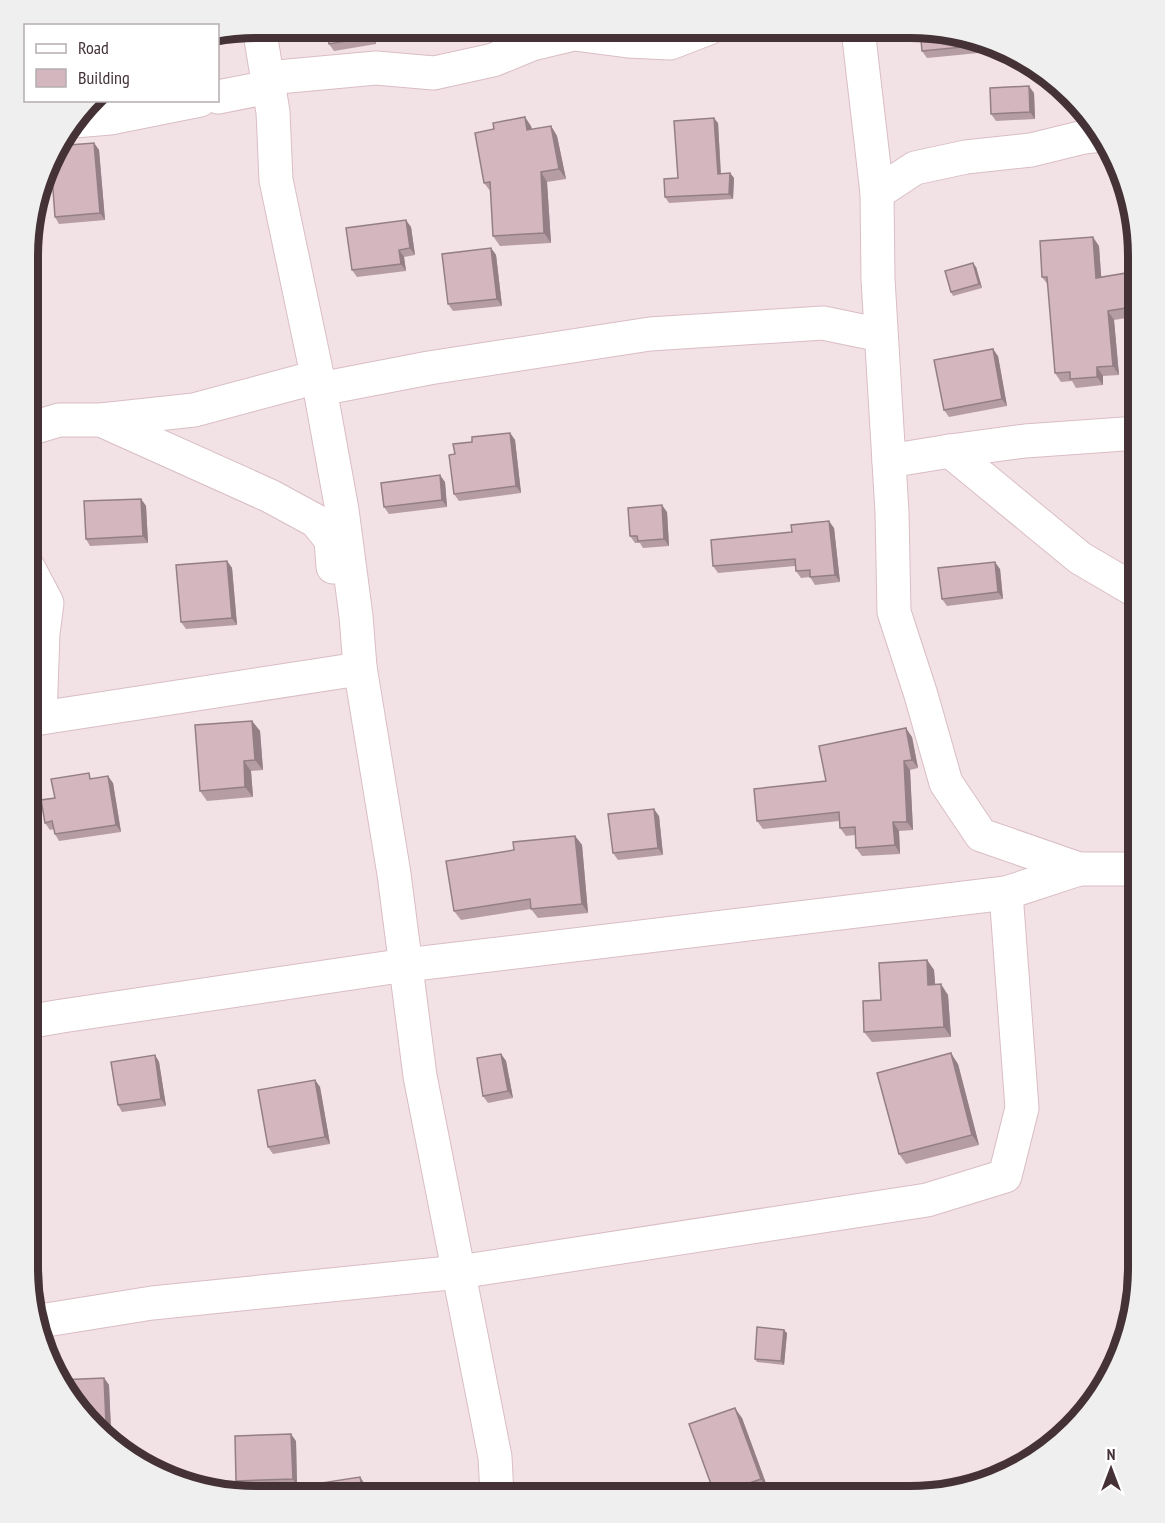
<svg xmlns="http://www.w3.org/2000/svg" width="1165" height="1523" font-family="'PT Sans Narrow',sans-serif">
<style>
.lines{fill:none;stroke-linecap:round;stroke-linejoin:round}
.minor-casing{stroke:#d9bec4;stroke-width:35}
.minor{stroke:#fff;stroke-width:33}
.wall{fill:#b69da4}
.shaded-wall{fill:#947f86}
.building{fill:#d4b6bf;stroke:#947f86;stroke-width:1.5}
.rim{fill:none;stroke:#443237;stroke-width:8}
</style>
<rect width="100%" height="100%" fill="#f2e1e5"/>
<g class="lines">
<defs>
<g id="minor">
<path d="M 259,27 L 273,112 L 276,180 L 320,389 L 342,510 L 356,616 L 360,667 L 394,874 L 420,1076 L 495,1457 L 497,1495"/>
<path d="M 858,29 L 877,193 L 878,279 L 892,512 L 894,612 L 921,695 L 946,783 L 981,835 L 1079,869 L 1138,869"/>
<path d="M 267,78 L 376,68 L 434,73 L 493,60 L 532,44 L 574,34 L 628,41 L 670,43 L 709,28"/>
<path d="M 218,97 L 269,87"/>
<path d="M 74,121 L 110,118 L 200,100"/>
<path d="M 877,193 L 915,168 L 966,157 L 1031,150 L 1084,137 L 1101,135"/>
<path d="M 320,389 L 429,368 L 650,334 L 823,323 L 881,335"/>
<path d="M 101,420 L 270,496 L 316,521 L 331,540 L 333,567"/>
<path d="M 29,429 L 59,420 L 101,420 L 194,410 L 317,377"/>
<path d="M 950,451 L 1080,558 L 1138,592"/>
<path d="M 889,461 L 950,451 L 1025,441 L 1138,433"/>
<path d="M 28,567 L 47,603 L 43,633 L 40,718"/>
<path d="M 28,720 L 346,671 L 360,667"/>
<path d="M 27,1022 L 62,1016 L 406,965 L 1006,893 L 1079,869"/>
<path d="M 40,1321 L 152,1303 L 459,1272 L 927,1200 L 1005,1176 L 1022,1108 L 1006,893"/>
</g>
</defs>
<use href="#minor" class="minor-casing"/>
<use href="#minor" class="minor"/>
</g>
<g class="wall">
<path d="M 373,27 L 376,44 L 334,51 L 329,44 Z"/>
<path d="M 940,29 L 999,51 L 927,58 L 922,51 Z"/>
<path d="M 1034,93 L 1035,119 L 996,121 L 991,114 Z"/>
<path d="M 718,123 L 721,174 L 730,173 L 734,178 L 733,199 L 669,203 L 665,197 L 678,178 Z"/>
<path d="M 531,126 L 532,130 L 551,126 L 557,136 L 566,179 L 547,182 L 551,243 L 500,246 L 493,236 L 491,192 L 484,183 Z"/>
<path d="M 94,143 L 99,150 L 105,220 L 59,224 L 55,217 Z"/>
<path d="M 411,227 L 415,255 L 404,257 L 406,271 L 357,277 L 352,270 Z"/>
<path d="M 1099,246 L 1101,277 L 1138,271 L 1138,316 L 1114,320 L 1119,375 L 1103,376 L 1103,385 L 1076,388 L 1072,381 L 1061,382 L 1055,373 L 1048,285 L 1042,277 Z"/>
<path d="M 491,248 L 496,255 L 502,306 L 453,311 L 448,304 Z"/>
<path d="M 976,267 L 982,288 L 953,296 L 951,292 Z"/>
<path d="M 998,356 L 1007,406 L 949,417 L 944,410 Z"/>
<path d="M 510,433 L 515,440 L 521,493 L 459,501 L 454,494 L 455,454 L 472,442 Z"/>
<path d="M 445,482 L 447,507 L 389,514 L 384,507 Z"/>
<path d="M 141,499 L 146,506 L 148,543 L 90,546 L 86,539 Z"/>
<path d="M 667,512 L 669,546 L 643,548 L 640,543 L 635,543 L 630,536 Z"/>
<path d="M 834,528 L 840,582 L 815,585 L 810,577 L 801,578 L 796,571 L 795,566 L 718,573 L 713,566 Z"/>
<path d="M 227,561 L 232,568 L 237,625 L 186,629 L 181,622 Z"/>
<path d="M 1000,569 L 1003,599 L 947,606 L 942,599 Z"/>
<path d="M 252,721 L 260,731 L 263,770 L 251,771 L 253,797 L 207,801 L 200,791 Z"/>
<path d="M 912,737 L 918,768 L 910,770 L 913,830 L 899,831 L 900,854 L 862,856 L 856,848 L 855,835 L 846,836 L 840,828 L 839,821 L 763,829 L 757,821 L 826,781 Z"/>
<path d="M 93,778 L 113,783 L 121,832 L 59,841 L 55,834 L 54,829 L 50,830 L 45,823 L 55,798 Z"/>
<path d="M 659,816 L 663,855 L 618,860 L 613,853 Z"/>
<path d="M 575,836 L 582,845 L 588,913 L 538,918 L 531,909 L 461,920 L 454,911 L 514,850 Z"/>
<path d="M 927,960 L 934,970 L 935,985 L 948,995 L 951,1037 L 872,1042 L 864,1032 Z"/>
<path d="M 501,1054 L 506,1061 L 513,1098 L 488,1103 L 483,1096 Z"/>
<path d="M 155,1055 L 159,1062 L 166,1106 L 122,1112 L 118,1105 Z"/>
<path d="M 958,1064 L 979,1145 L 906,1164 L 899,1154 Z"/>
<path d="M 315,1080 L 320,1087 L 330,1144 L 273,1154 L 268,1147 Z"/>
<path d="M 787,1333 L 784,1365 L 757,1362 L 755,1359 Z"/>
<path d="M 104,1378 L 109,1385 L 111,1430 L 98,1431 L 84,1418 Z"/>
<path d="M 742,1418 L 768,1489 L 751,1496 L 715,1495 Z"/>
<path d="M 296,1441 L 297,1486 L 241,1488 L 236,1481 Z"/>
</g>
<g class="shaded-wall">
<path d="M 369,27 L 373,27 L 376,44 L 371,37 Z"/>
<path d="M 1029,86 L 1034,93 L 1035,119 L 1030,112 Z"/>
<path d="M 525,117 L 531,126 L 534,140 L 527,130 Z"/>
<path d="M 714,118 L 718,123 L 721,179 L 718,174 Z"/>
<path d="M 551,126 L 557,136 L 566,179 L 559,169 Z"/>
<path d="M 94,143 L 99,150 L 105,220 L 100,213 Z"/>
<path d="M 541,172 L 547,182 L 551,243 L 544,233 Z"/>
<path d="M 730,173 L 734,178 L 733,199 L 729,194 Z"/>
<path d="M 406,220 L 411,227 L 415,255 L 410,248 Z"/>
<path d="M 1093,237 L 1099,246 L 1102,287 L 1096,278 Z"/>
<path d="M 491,248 L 496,255 L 502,306 L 497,299 Z"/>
<path d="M 399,250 L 404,257 L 406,271 L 401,264 Z"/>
<path d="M 973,263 L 976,267 L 982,288 L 979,284 Z"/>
<path d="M 1108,311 L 1114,320 L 1119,375 L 1113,366 Z"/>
<path d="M 993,349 L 998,356 L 1007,406 L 1002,399 Z"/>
<path d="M 1097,367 L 1103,376 L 1103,385 L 1097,377 Z"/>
<path d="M 510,433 L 515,440 L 521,493 L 516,486 Z"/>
<path d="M 440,475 L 445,482 L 447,507 L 442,500 Z"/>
<path d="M 141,499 L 146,506 L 148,543 L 143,536 Z"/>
<path d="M 662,505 L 667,512 L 669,546 L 664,539 Z"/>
<path d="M 829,521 L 834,528 L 840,582 L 835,575 Z"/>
<path d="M 227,561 L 232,568 L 237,625 L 232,618 Z"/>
<path d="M 995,562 L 1000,569 L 1003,599 L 998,592 Z"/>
<path d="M 252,721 L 260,731 L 263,770 L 255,760 Z"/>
<path d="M 906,728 L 912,737 L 918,768 L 912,760 Z"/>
<path d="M 244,761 L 251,771 L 253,797 L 245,787 Z"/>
<path d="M 904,761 L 910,770 L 913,830 L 907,822 Z"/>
<path d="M 108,776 L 113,783 L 121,832 L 116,825 Z"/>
<path d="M 654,809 L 659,816 L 663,855 L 658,848 Z"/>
<path d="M 893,822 L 899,831 L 900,854 L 895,845 Z"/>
<path d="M 575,836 L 582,845 L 588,913 L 582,904 Z"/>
<path d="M 927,960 L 934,970 L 936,995 L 928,985 Z"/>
<path d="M 941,984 L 948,995 L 951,1037 L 944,1027 Z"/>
<path d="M 951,1053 L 958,1064 L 979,1145 L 972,1135 Z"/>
<path d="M 501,1054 L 506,1061 L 513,1098 L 508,1091 Z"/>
<path d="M 155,1055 L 159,1062 L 166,1106 L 161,1099 Z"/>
<path d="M 315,1080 L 320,1087 L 330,1144 L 325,1137 Z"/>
<path d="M 784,1330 L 787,1333 L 784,1365 L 781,1361 Z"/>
<path d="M 104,1378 L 109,1385 L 111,1430 L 106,1423 Z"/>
<path d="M 735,1408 L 742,1418 L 768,1489 L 761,1479 Z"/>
<path d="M 291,1434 L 296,1441 L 297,1486 L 293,1479 Z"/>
<path d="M 360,1477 L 365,1484 L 367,1494 L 363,1494 Z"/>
</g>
<g class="building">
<path d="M 326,27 L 369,27 L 371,37 L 329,44 Z"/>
<path d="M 920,29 L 940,29 L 983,45 L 922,51 Z"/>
<path d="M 1029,86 L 1030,112 L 991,114 L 990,88 Z"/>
<path d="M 525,117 L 527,130 L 551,126 L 559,169 L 541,172 L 544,233 L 493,236 L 490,182 L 484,183 L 475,133 L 494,129 L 493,123 Z"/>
<path d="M 714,118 L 718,174 L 730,173 L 729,194 L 665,197 L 664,179 L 678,178 L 674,121 Z"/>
<path d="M 94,143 L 100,213 L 55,217 L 51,162 L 56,146 Z"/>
<path d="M 406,220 L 410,248 L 399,250 L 401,264 L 352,270 L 346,228 Z"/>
<path d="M 1093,237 L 1096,278 L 1138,271 L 1138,306 L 1108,311 L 1113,366 L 1097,367 L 1097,377 L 1070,379 L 1070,372 L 1055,373 L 1047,277 L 1042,277 L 1040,241 Z"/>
<path d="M 491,248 L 497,299 L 448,304 L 442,254 Z"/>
<path d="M 973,263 L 979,284 L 951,292 L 945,271 Z"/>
<path d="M 993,349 L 1002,399 L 944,410 L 934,360 Z"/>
<path d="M 510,433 L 516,486 L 454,494 L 449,455 L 455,454 L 453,444 L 472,442 L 472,437 Z"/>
<path d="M 440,475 L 442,500 L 384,507 L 381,483 Z"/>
<path d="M 141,499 L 143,536 L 86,539 L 84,501 Z"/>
<path d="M 662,505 L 664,539 L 638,541 L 637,536 L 630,536 L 628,508 Z"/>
<path d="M 829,521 L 835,575 L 810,577 L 810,570 L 796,571 L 795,559 L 713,566 L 711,540 L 792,532 L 791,525 Z"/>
<path d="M 227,561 L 232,618 L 181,622 L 176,565 Z"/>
<path d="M 995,562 L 998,592 L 942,599 L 938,568 Z"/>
<path d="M 252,721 L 255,760 L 244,761 L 245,787 L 200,791 L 195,725 Z"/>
<path d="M 906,728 L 912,760 L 904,761 L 907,822 L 893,822 L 895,845 L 856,848 L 855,827 L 840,828 L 839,812 L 757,821 L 754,789 L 826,781 L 819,746 Z"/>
<path d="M 89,773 L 90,779 L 108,776 L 116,825 L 55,834 L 52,821 L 45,823 L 41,800 L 55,798 L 51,779 Z"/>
<path d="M 654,809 L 658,848 L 613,853 L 608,814 Z"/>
<path d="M 575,836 L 582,904 L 531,909 L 530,899 L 454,911 L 446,861 L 514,850 L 513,842 Z"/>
<path d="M 927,960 L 928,985 L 941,984 L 944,1027 L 864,1032 L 863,1001 L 881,1000 L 879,963 Z"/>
<path d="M 951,1053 L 972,1135 L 899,1154 L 877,1073 Z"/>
<path d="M 501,1054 L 508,1091 L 483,1096 L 477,1058 Z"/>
<path d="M 155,1055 L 161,1099 L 118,1105 L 111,1062 Z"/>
<path d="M 315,1080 L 325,1137 L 268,1147 L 258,1090 Z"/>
<path d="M 757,1327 L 784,1330 L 781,1361 L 755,1359 Z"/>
<path d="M 104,1378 L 106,1423 L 90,1424 L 84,1418 L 58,1380 Z"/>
<path d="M 735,1408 L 761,1479 L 715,1495 L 689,1424 Z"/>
<path d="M 291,1434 L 293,1479 L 236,1481 L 235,1436 Z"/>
<path d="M 360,1477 L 363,1494 L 283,1494 L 282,1489 Z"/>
</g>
<path d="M0 0H1165V1523H0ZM256 38H910A218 218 0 0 1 1128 256V1268A218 218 0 0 1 910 1486H256A218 218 0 0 1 38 1268V256A218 218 0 0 1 256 38Z" fill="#f0efef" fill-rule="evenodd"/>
<path class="rim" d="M256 38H910A218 218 0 0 1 1128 256V1268A218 218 0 0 1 910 1486H256A218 218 0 0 1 38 1268V256A218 218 0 0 1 256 38Z"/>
<rect x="24" y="24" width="195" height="78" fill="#ffffff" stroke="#b4adaf" stroke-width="1.5"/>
<rect x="36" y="44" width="30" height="9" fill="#ffffff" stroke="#b4adaf" stroke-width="1.5"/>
<text x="78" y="54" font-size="18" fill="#443237">Road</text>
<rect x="36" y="69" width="30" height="18" fill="#d4b6bf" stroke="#b4adaf" stroke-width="1.5"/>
<text x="78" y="84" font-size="18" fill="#443237">Building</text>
<g transform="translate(1111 1469)" stroke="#ffffff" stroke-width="4.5" paint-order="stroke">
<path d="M0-4.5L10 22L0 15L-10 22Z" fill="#443237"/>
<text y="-9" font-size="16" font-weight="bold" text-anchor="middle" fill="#443237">N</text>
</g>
</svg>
